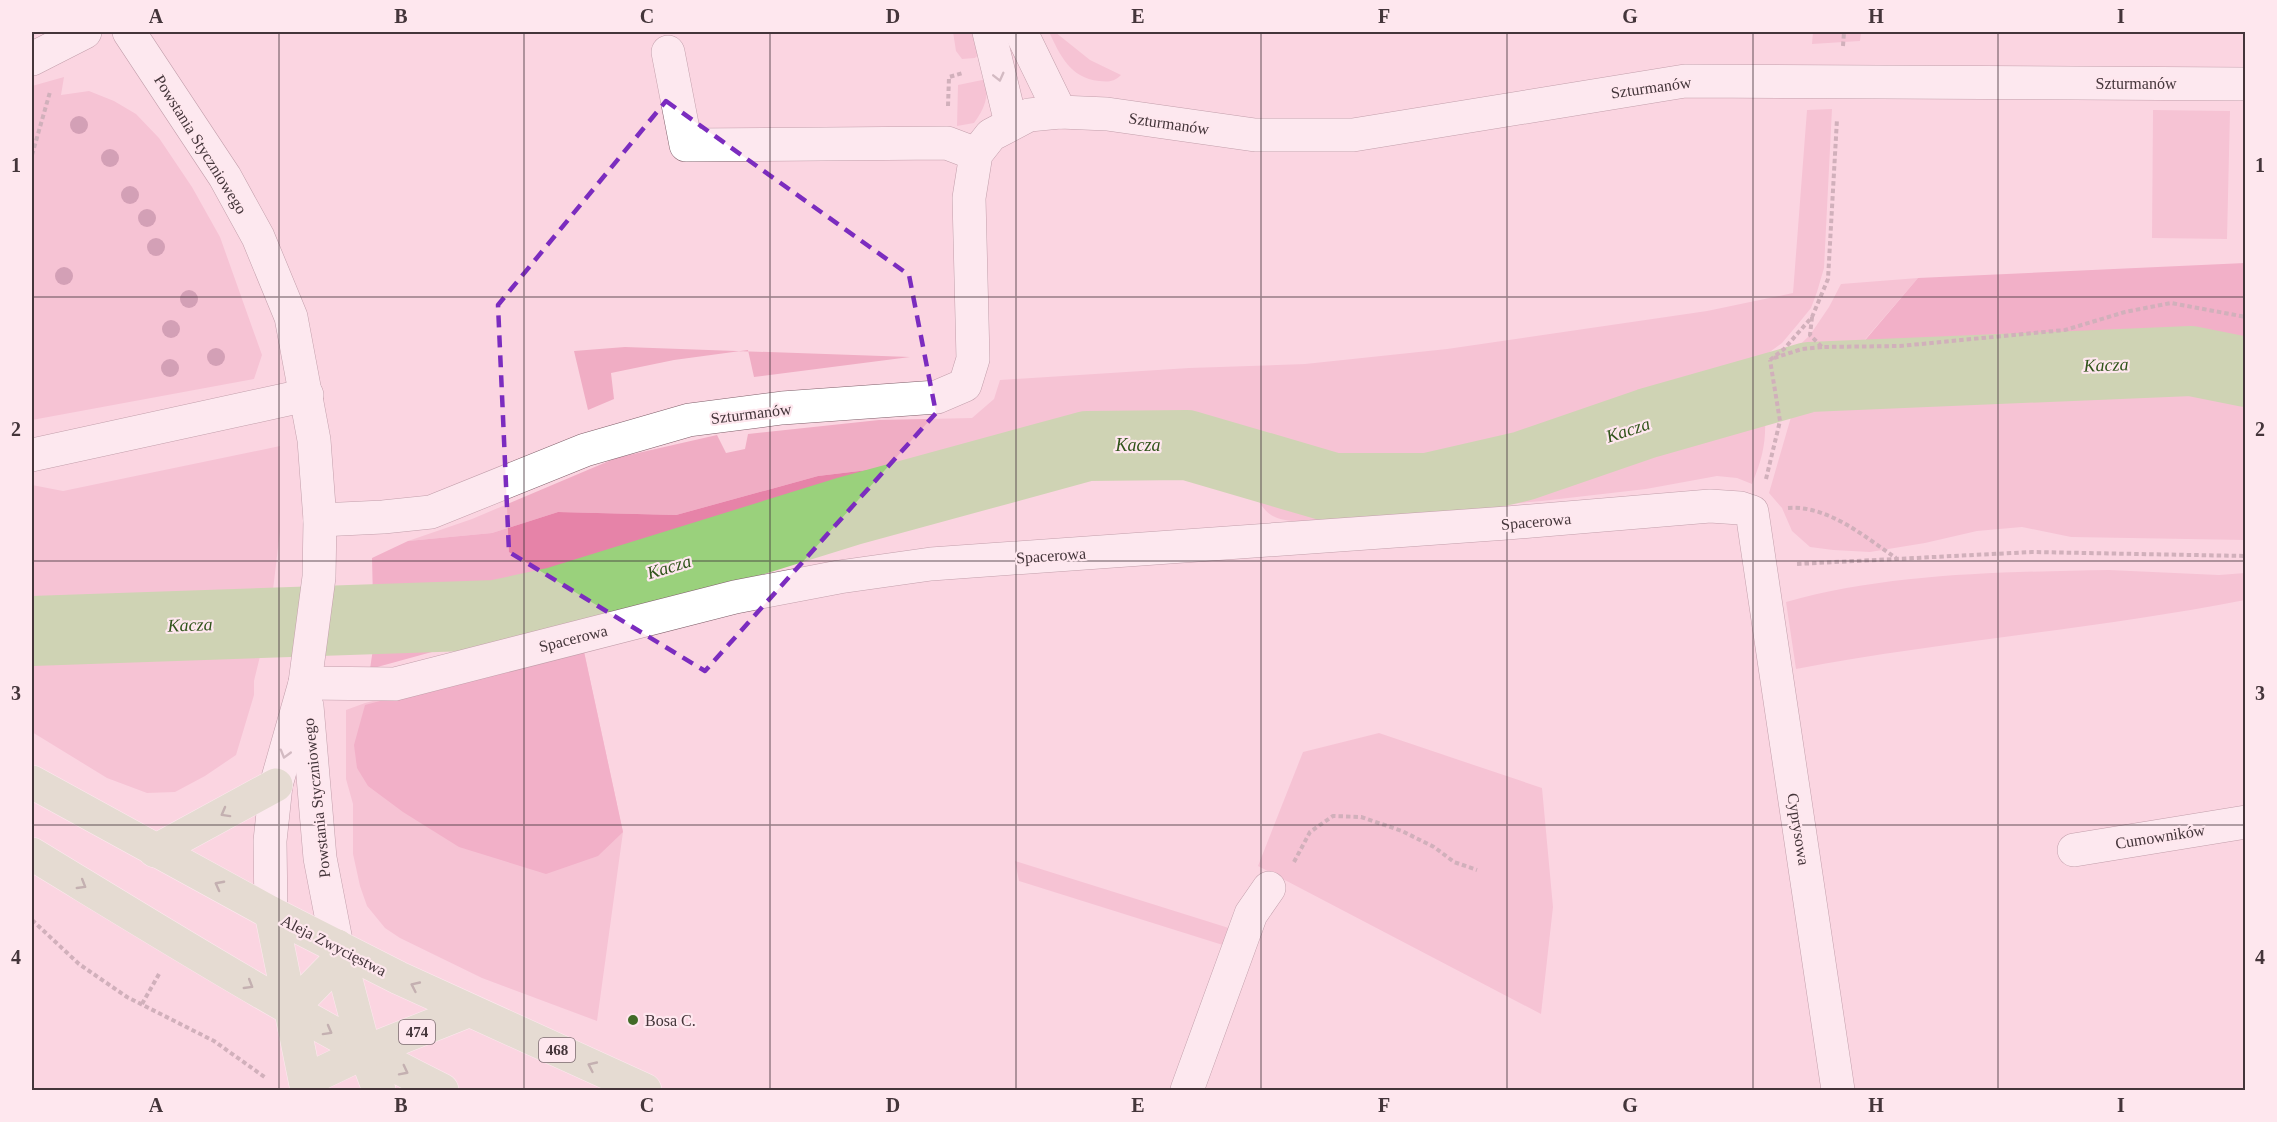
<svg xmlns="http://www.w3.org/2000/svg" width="2277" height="1122" font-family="Georgia,serif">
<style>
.green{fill:#f0adc4}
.forest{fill:#e683a8}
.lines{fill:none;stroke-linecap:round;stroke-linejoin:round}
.river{stroke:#9ad17c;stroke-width:70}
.minor-casing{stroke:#7e5e69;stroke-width:34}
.major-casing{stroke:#fff;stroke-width:34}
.path{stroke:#9d838c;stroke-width:4;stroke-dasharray:4.5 3;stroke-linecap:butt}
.minor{stroke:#fff;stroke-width:33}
.major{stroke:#cae3be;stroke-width:33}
.tree{fill:#a36080}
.oneway{stroke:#a29a9c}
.oneway2{stroke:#808375}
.marked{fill:none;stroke:#7b2cbf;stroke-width:4.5;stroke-dasharray:12 8;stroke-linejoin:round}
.grid{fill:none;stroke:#44353a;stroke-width:1.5;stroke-opacity:0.55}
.poi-dot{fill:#416b27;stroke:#fee7ee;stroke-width:2}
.labels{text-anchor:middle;stroke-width:4.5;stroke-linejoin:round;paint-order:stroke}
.shield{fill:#fee7ee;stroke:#7c6a70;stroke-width:1.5}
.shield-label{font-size:15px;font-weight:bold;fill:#44353a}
.street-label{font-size:16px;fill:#44353a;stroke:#fee7ee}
.poi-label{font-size:16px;fill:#44353a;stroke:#fee7ee;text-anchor:start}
.water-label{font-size:18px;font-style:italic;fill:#30541a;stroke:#fee7ee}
.neatline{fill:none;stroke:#44353a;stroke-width:2}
.grid-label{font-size:20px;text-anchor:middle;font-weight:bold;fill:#44353a}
</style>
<rect width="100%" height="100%" fill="#fbd5e1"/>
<g class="green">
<path d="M 953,32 L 976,32 L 981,52 L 975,58 L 962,59 L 956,51 Z"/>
<path d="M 1049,32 L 1055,32 L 1090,60 L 1121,75 C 1114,82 1108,82 1099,81 C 1070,78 1060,55 1049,32 Z"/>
<path d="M 1813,32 L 1861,32 L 1860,41 L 1812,44 Z"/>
<path d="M 64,77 L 61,95 L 89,91 L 114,101 L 136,114 L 159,138 L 192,187 L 220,237 L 262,355 L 254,379 L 32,420 L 32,86 Z"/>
<path d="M 987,79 C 988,98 985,108 974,123 L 957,126 L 958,85 Z"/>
<path d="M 1832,109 L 1824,268 L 1817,292 L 1811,308 L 1798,324 L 1782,343 L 1760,359 L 1763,382 L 1528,455 L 1455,472 L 1367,478 L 1307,459 L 1255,436 L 1196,423 L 1128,424 L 1053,435 L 998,448 L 976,463 L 939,479 L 901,466 L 818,476 L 676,515 L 558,512 L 492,533 L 408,541 L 472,519 L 616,458 L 717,435 L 726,453 L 745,449 L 748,434 L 879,420 L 972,418 L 994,399 L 1000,380 L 1189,368 L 1305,364 L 1447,349 L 1707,311 L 1793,293 L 1807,110 Z"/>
<path d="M 2153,110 L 2230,111 L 2227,239 L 2152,238 Z"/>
<path d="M 1918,278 L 1850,357 L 1848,370 L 1812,362 L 1785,367 L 1784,360 L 1810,335 L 1829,307 L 1841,284 Z"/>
<path d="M 625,347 L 910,357 L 754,377 L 748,350 L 674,360 L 611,373 L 614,399 L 588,410 L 574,351 Z"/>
<path d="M 2189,374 L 2245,383 L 2245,540 L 2071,537 L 2022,527 L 1977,531 L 1925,543 L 1870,552 L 1833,550 L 1810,547 L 1792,531 L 1782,508 L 1769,493 L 1791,417 L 1785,399 C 1918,376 2054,380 2189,374 Z"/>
<path d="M 1764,402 C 1767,436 1765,452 1752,484 L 1737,478 L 1717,476 L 1646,489 L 1542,501 L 1301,522 C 1260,519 1269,509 1244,484 C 1239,479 1230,476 1224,472 L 1230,472 L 1293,490 L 1332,497 L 1369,499 L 1421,498 L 1465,490 L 1515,476 L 1680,422 Z"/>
<path d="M 280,446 L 280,531 L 270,615 L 254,681 L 254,695 L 236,755 L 205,776 L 175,792 L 147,793 L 107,778 L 32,732 L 32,485 L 63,491 Z"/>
<path d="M 2109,570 L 2219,575 L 2245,573 L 2245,600 C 2097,629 1945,641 1796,669 L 1786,602 C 1889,573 2003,572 2109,570 Z"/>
<path d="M 583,647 L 623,832 L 597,1021 L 482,978 L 400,938 L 385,928 L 367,906 L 360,886 L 353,854 L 353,804 L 346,779 L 346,710 L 365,703 Z"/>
<path d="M 1379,733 L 1542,788 L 1553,907 L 1541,1014 L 1258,866 L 1303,752 Z"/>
<path d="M 1015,861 L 1232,929 L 1226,946 L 1019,881 Z"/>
</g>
<g class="forest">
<path d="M 2245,263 L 2245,361 L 2208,352 L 2083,352 L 2031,355 L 1963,364 L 1848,370 L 1850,358 L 1918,278 Z"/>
<path d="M 901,466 L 939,479 L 939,500 L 901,522 L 748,553 L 556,618 L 370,669 L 374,642 L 372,558 L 408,541 L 492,533 L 558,512 L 676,515 L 818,476 Z"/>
<path d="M 583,647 L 623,832 L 598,856 L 546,874 L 459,847 L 403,812 L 368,786 L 357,768 L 354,745 L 365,705 Z"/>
</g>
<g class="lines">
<path class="river" d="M 32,631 L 496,615 L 556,602 L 849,511 L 1087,446 L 1187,445 L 1334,488 L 1427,488 L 1523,466 L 1648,423 L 1809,377 L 2191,361 L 2246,372"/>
<defs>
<g id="minor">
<path d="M 129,32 L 225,177 L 258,237 L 291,317 L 314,440 L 320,520 L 319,577 L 305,683 L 276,785 L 270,841 L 271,913"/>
<path d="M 989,32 L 1011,123"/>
<path d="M 1021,32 L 1060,112"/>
<path d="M 668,52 L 686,145 L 947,143 L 976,154"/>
<path d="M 32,59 L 85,32"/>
<path d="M 32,455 L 307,395"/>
<path d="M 320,520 L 383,517 L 431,512 L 585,450 L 689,420 L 782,408 L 937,397 L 965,385 L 973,359 L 969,198 L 976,154 L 991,135 L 1029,115 L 1060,112 L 1107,114 L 1255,135 L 1353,135 L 1685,81 L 2246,84"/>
<path d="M 305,683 L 395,684 L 735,597 L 839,577 L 931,564 L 1507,523 L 1710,506 L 1740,508 L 1752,512 L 1838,1090"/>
<path d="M 307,706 L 320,858 L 337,946"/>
<path d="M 2074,850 L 2246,822"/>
<path d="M 1187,1090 L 1251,914 L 1269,888"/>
</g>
<g id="major">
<path d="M 32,782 L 271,913 L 399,978 L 645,1090"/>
<path d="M 155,851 L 276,785"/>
<path d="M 32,854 C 167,936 301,1020 442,1090"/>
<path d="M 271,913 L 307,1090"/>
<path d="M 337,946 L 365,1052 L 379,1090"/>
<path d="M 290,1010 L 335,964 L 337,946"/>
<path d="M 307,1090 L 315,1076 L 365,1052 L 468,1011"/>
</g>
</defs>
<use href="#minor" class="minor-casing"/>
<use href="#major" class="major-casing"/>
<g class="path">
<path d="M 1843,46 L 1844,32"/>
<path d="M 948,106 L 949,77 L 963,73"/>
<path d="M 32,155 L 50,92"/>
<path d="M 1812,317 L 1810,335 L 1822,347 L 1900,346 L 2065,330 L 2125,312 L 2171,303 L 2246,317"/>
<path d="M 1774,358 L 1802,349 L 1822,347"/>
<path d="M 1770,360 L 1784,349 L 1812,317 L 1828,279 L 1837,119"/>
<path d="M 1766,479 L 1780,421 L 1770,360"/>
<path d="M 1788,508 C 1828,505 1865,537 1896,558"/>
<path d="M 1797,564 L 2032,552 L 2246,556"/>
<path d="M 1294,862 L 1310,832 L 1333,816 L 1361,817 L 1402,831 L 1434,847 L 1454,862 L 1477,870"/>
<path d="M 32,920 L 79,964 L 127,997 L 214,1041 L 266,1078"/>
<path d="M 142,1004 L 159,974"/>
</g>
<use href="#minor" class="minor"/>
<use href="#major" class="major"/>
</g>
<g class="tree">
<circle cx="79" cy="125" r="9"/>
<circle cx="110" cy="158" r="9"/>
<circle cx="130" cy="195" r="9"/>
<circle cx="147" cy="218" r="9"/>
<circle cx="156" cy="247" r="9"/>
<circle cx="64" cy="276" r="9"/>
<circle cx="189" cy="299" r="9"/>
<circle cx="171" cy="329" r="9"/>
<circle cx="216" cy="357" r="9"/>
<circle cx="170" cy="368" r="9"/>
</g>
<defs><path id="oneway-chevron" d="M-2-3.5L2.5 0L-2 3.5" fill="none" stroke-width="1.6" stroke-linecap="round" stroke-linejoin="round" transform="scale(1.5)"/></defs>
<g class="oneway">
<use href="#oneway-chevron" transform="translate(999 77) rotate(76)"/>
<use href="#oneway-chevron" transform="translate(285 754) rotate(106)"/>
</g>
<g class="oneway2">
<use href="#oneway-chevron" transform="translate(225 813) rotate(151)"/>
<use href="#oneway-chevron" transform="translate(82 885) rotate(31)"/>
<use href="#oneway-chevron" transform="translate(219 885) rotate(-152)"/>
<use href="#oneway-chevron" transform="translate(249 985) rotate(31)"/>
<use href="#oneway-chevron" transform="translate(415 986) rotate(-155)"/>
<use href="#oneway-chevron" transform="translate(328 1031) rotate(29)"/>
<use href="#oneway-chevron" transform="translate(592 1066) rotate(-155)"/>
<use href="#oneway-chevron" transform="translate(404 1071) rotate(27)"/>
</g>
<path d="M0 0H2277V1122H0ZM 666,101 L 909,275 L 936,413 L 705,671 L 509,552 L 498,305 Z" fill="#fbd5e1" fill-opacity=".55" fill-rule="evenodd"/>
<path class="marked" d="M 666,101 L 909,275 L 936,413 L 705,671 L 509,552 L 498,305 Z"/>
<path class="grid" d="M 279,32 L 279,1090M 524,32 L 524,1090M 770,32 L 770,1090M 1016,32 L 1016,1090M 1261,32 L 1261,1090M 1507,32 L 1507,1090M 1753,32 L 1753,1090M 1998,32 L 1998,1090M 32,297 L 2246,297M 32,561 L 2246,561M 32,825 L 2246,825"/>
<circle class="poi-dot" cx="633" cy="1020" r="6"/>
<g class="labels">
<g class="shield">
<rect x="399" y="1020" width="36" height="24" rx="4.5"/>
<rect x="539" y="1038" width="36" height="24" rx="4.5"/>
</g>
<g class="shield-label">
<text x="417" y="1037">474</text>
<text x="557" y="1055">468</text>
</g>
<g class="street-label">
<text x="2136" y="89">Szturmanów</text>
<text transform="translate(1651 87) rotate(-8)" y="6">Szturmanów</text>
<text transform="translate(1169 123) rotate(8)" y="6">Szturmanów</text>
<text transform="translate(201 144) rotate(58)" y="6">Powstania Styczniowego</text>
<text transform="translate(751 413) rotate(-7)" y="6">Szturmanów</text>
<text transform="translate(1536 521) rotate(-5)" y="6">Spacerowa</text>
<text transform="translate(1051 555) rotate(-4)" y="6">Spacerowa</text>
<text transform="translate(573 638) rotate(-14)" y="6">Spacerowa</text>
<text transform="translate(316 798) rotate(-96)" y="6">Powstania Styczniowego</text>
<text transform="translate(1799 829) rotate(81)" y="6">Cyprysowa</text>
<text transform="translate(2160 836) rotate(-9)" y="6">Cumowników</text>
<text transform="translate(334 945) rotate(27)" y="6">Aleja Zwycięstwa</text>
</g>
<g class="poi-label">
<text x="645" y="1026">Bosa C.</text>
</g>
<g class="water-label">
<text transform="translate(2106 365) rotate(-2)" y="6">Kacza</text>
<text transform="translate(1628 430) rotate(-18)" y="6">Kacza</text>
<text x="1138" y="451">Kacza</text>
<text transform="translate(669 567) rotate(-17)" y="6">Kacza</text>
<text transform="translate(190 625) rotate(-2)" y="6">Kacza</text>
</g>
</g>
<rect width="2277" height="1122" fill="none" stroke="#fee7ee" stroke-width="66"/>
<rect x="33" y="33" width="2211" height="1056" class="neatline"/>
<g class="grid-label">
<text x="156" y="23">A</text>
<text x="401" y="23">B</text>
<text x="647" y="23">C</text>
<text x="893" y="23">D</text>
<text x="1138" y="23">E</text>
<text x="1384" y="23">F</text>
<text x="1630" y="23">G</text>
<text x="1876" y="23">H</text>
<text x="2121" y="23">I</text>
<text x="16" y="172">1</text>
<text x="2260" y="172">1</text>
<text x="16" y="436">2</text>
<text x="2260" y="436">2</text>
<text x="16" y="700">3</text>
<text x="2260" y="700">3</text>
<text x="16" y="964">4</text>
<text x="2260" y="964">4</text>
<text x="156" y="1112">A</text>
<text x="401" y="1112">B</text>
<text x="647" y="1112">C</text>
<text x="893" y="1112">D</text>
<text x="1138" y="1112">E</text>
<text x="1384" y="1112">F</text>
<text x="1630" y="1112">G</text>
<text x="1876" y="1112">H</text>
<text x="2121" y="1112">I</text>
</g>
</svg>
